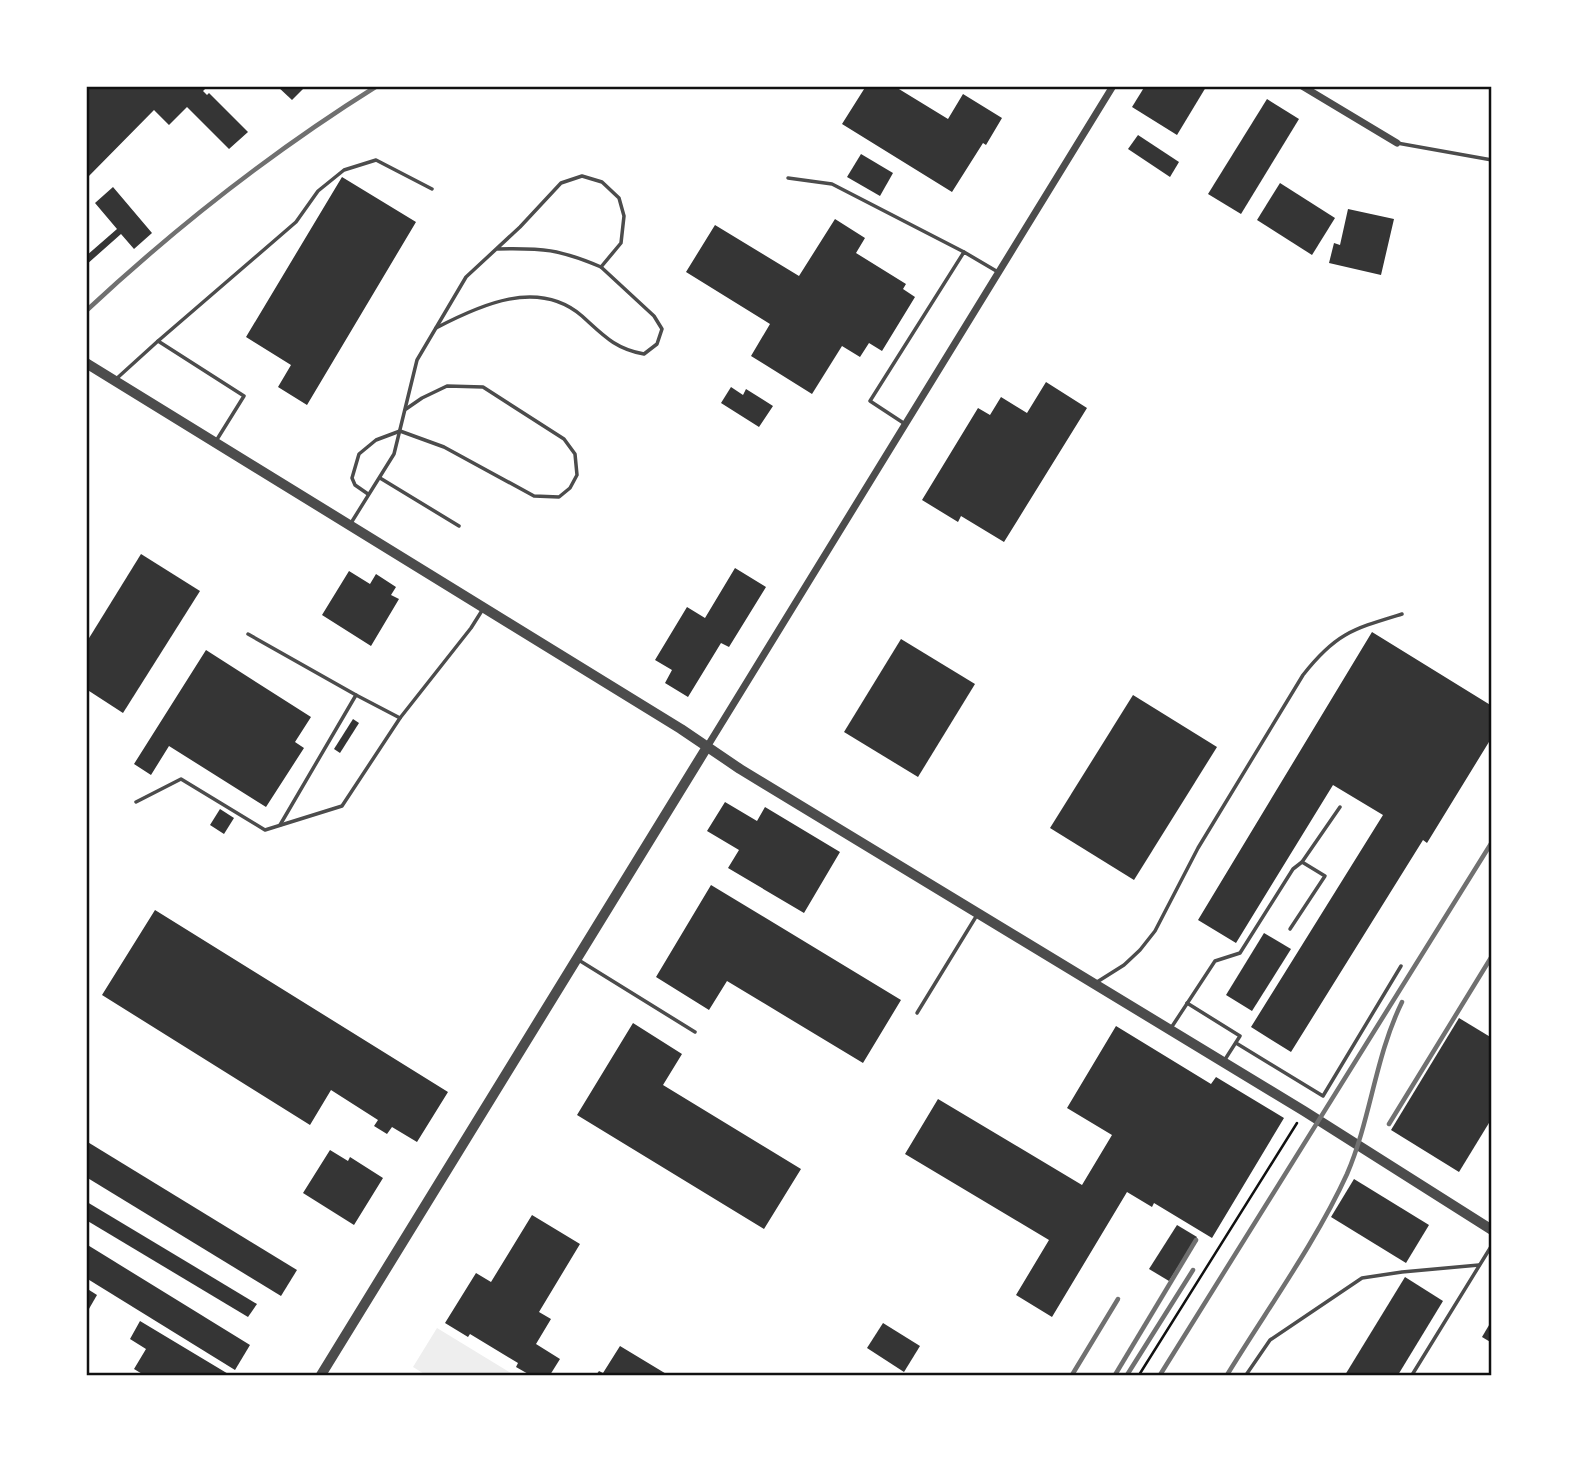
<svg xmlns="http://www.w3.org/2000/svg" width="1578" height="1461" font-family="Figtree,sans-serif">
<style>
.green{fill:#eee}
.building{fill:#353535}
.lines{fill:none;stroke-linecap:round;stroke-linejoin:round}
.path{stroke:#111;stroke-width:2.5}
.service{stroke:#4c4c4c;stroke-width:3.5}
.minor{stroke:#4c4c4c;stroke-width:7}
.tertiary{stroke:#4c4c4c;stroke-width:10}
.rail{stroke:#707070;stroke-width:4.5}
.neatline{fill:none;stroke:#111;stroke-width:2.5}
</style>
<rect width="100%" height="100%" fill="#fff"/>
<path class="green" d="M 437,1328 L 514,1375 L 426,1375 L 413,1367 Z"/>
<g class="building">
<path d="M 92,86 L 208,86 L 203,91 L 207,95 L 209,93 L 248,132 L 229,149 L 187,107 L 169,125 L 154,110 L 86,179 L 86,126 L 89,123 L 86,120 L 86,92 Z"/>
<path d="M 277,86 L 306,86 L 292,100 Z"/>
<path d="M 866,86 L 894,86 L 948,119 L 963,94 L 1002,118 L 986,145 L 983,143 L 952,192 L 842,124 Z"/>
<path d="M 1145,86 L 1203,86 L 1206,87 L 1177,135 L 1132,107 Z"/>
<path d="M 1267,99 L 1299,119 L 1241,214 L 1208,194 Z"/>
<path d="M 1138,135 L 1179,162 L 1170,177 L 1128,149 Z"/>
<path d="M 861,154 L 893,173 L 880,196 L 847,177 Z"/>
<path d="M 342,177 L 416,222 L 307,405 L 278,387 L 291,365 L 246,337 Z"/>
<path d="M 1280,183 L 1335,218 L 1312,255 L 1257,220 Z"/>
<path d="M 113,187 L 152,233 L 134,249 L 121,234 L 86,265 L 86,256 L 117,229 L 95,203 Z"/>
<path d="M 1348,209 L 1394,219 L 1381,275 L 1329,263 L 1334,243 L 1340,245 Z"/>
<path d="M 835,219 L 865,238 L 856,253 L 906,284 L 903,289 L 915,297 L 882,351 L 869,343 L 860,357 L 842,346 L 812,394 L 751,356 L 770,324 L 686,272 L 715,225 L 799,276 Z"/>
<path d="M 1046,382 L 1087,408 L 1004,542 L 961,516 L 958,522 L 922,500 L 978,408 L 990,415 L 1001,397 L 1027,413 Z"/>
<path d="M 731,387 L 743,395 L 746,389 L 773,406 L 759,427 L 721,403 Z"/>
<path d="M 141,554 L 200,591 L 123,713 L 86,689 L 86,643 Z"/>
<path d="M 735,568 L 766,587 L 729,647 L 721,643 L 688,697 L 665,683 L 672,670 L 655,660 L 687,607 L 705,618 Z"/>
<path d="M 349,571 L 370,584 L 376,574 L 396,587 L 391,595 L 399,599 L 371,646 L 322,615 Z"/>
<path d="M 1372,632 L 1492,706 L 1492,737 L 1427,843 L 1423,840 L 1291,1052 L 1251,1027 L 1383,815 L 1333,785 L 1236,943 L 1198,920 Z"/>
<path d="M 901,639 L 975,684 L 918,777 L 844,732 Z"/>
<path d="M 206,650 L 311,717 L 295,742 L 304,748 L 266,807 L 169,746 L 151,775 L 134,764 Z"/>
<path d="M 1133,695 L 1217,747 L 1134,880 L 1050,828 Z"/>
<path d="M 353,719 L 359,723 L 340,753 L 334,749 Z"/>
<path d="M 725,802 L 757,821 L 765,807 L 840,852 L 804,913 L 728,868 L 739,850 L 707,831 Z"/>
<path d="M 220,809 L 234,818 L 224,834 L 210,825 Z"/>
<path d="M 711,885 L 901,1000 L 863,1063 L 727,981 L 709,1010 L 656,977 Z"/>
<path d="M 155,910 L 448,1092 L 417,1142 L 392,1127 L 387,1134 L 374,1126 L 378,1120 L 331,1090 L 310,1125 L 102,995 Z"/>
<path d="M 1264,933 L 1291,949 L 1252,1011 L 1226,995 Z"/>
<path d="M 1459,1018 L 1492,1038 L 1492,1118 L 1459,1172 L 1391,1130 Z"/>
<path d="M 633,1023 L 682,1054 L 663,1085 L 801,1169 L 764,1229 L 577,1115 Z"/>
<path d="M 1116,1026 L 1211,1084 L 1216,1077 L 1284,1118 L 1212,1238 L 1154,1203 L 1152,1207 L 1127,1192 L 1052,1317 L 1016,1295 L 1049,1240 L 905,1154 L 938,1099 L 1082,1185 L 1112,1135 L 1067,1108 Z"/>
<path d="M 86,1141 L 297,1270 L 281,1296 L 86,1177 Z"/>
<path d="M 330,1150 L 348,1161 L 350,1157 L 383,1178 L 354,1225 L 303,1193 Z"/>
<path d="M 1354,1179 L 1429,1225 L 1406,1263 L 1331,1217 Z"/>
<path d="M 87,1202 L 257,1304 L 248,1317 L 86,1220 Z"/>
<path d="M 532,1215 L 580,1244 L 539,1312 L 551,1319 L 536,1344 L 560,1359 L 550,1375 L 530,1375 L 516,1367 L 518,1363 L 470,1334 L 468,1337 L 445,1323 L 476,1273 L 491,1282 Z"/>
<path d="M 1177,1225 L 1197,1237 L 1169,1281 L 1149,1269 Z"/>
<path d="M 86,1244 L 250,1345 L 235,1370 L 86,1278 Z"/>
<path d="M 1405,1277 L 1443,1301 L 1398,1375 L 1345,1375 Z"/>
<path d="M 86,1288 L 97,1295 L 86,1314 Z"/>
<path d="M 1492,1320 L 1492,1343 L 1482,1337 Z"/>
<path d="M 140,1321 L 230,1375 L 144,1375 L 134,1369 L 146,1349 L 130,1339 Z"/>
<path d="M 883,1323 L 920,1346 L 904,1372 L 867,1348 Z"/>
<path d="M 620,1346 L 668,1375 L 596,1375 L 599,1371 L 603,1373 Z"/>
</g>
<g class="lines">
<path class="path" d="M 1139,1375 L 1297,1123"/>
<g class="service">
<path d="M 1397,143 L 1492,160"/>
<path d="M 788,178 L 832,184 L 964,252"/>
<path d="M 436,328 C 480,305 538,278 582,316 C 603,335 615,349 644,354 L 657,344 L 662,329 L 654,316 L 601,267"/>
<path d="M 115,380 L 158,341"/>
<path d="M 905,424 L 870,401 L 964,252 L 998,272"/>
<path d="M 216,441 L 244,396 L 158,341 L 296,222 L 318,191 L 344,170 L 376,160 L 432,189"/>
<path d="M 380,478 L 459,526"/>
<path d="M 368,494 L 355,485 L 352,478 L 359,454 L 376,440 L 400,431 L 444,447 L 534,496 L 559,497 L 570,488 L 577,475 L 575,454 L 564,439 L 483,387 L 447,386 L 422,398 L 406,409"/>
<path d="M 351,523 L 394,454 L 417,360 L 466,277 L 520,227 L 561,183 L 582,176 L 602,182 L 619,198 L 624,216 L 621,243 L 601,267 C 559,249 543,248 497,249"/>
<path d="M 248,634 L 356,695"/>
<path d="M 136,802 L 181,779 L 265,830 L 342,806 L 400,718 L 471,628 L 483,609"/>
<path d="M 280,825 L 356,695 L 400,718"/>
<path d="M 1290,929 L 1325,876 L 1302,862"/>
<path d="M 577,959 L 695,1032"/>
<path d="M 1097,982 L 1124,965 L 1140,950 L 1155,931 L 1198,848 L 1303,675 C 1336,633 1353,629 1402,614"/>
<path d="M 1187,1003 L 1240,1036 L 1224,1061"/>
<path d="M 917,1013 L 977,915"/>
<path d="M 1171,1028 L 1215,961 L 1240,953 L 1293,869 L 1302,862 L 1340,807"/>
<path d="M 1236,1043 L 1323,1096 L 1401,966"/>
<path d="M 1246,1375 L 1270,1340 L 1362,1278 L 1402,1272 L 1479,1265"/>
<path d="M 1412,1375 L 1492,1245"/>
</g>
<g class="minor">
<path d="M 1302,86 L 1397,143"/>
<path d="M 707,747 L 1113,86"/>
</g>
<g class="tertiary">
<path d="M 86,363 L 681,729 L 740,769 L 1304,1111 L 1492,1230"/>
<path d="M 321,1375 L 707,747"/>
</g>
<g class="rail">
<path d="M 86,311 C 175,228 273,151 377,86"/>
<path d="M 1389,1124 L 1492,956"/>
<path d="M 1072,1375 L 1118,1299"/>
<path d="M 1115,1375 L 1196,1240"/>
<path d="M 1127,1375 L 1193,1270"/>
<path d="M 1160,1375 L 1492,842"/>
<path d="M 1227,1375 C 1266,1311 1316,1242 1347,1174 C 1371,1118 1375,1057 1402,1002"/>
</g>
</g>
<rect width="1578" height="1461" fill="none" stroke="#ffffff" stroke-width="175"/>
<rect x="88" y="88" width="1402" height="1286" class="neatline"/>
</svg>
